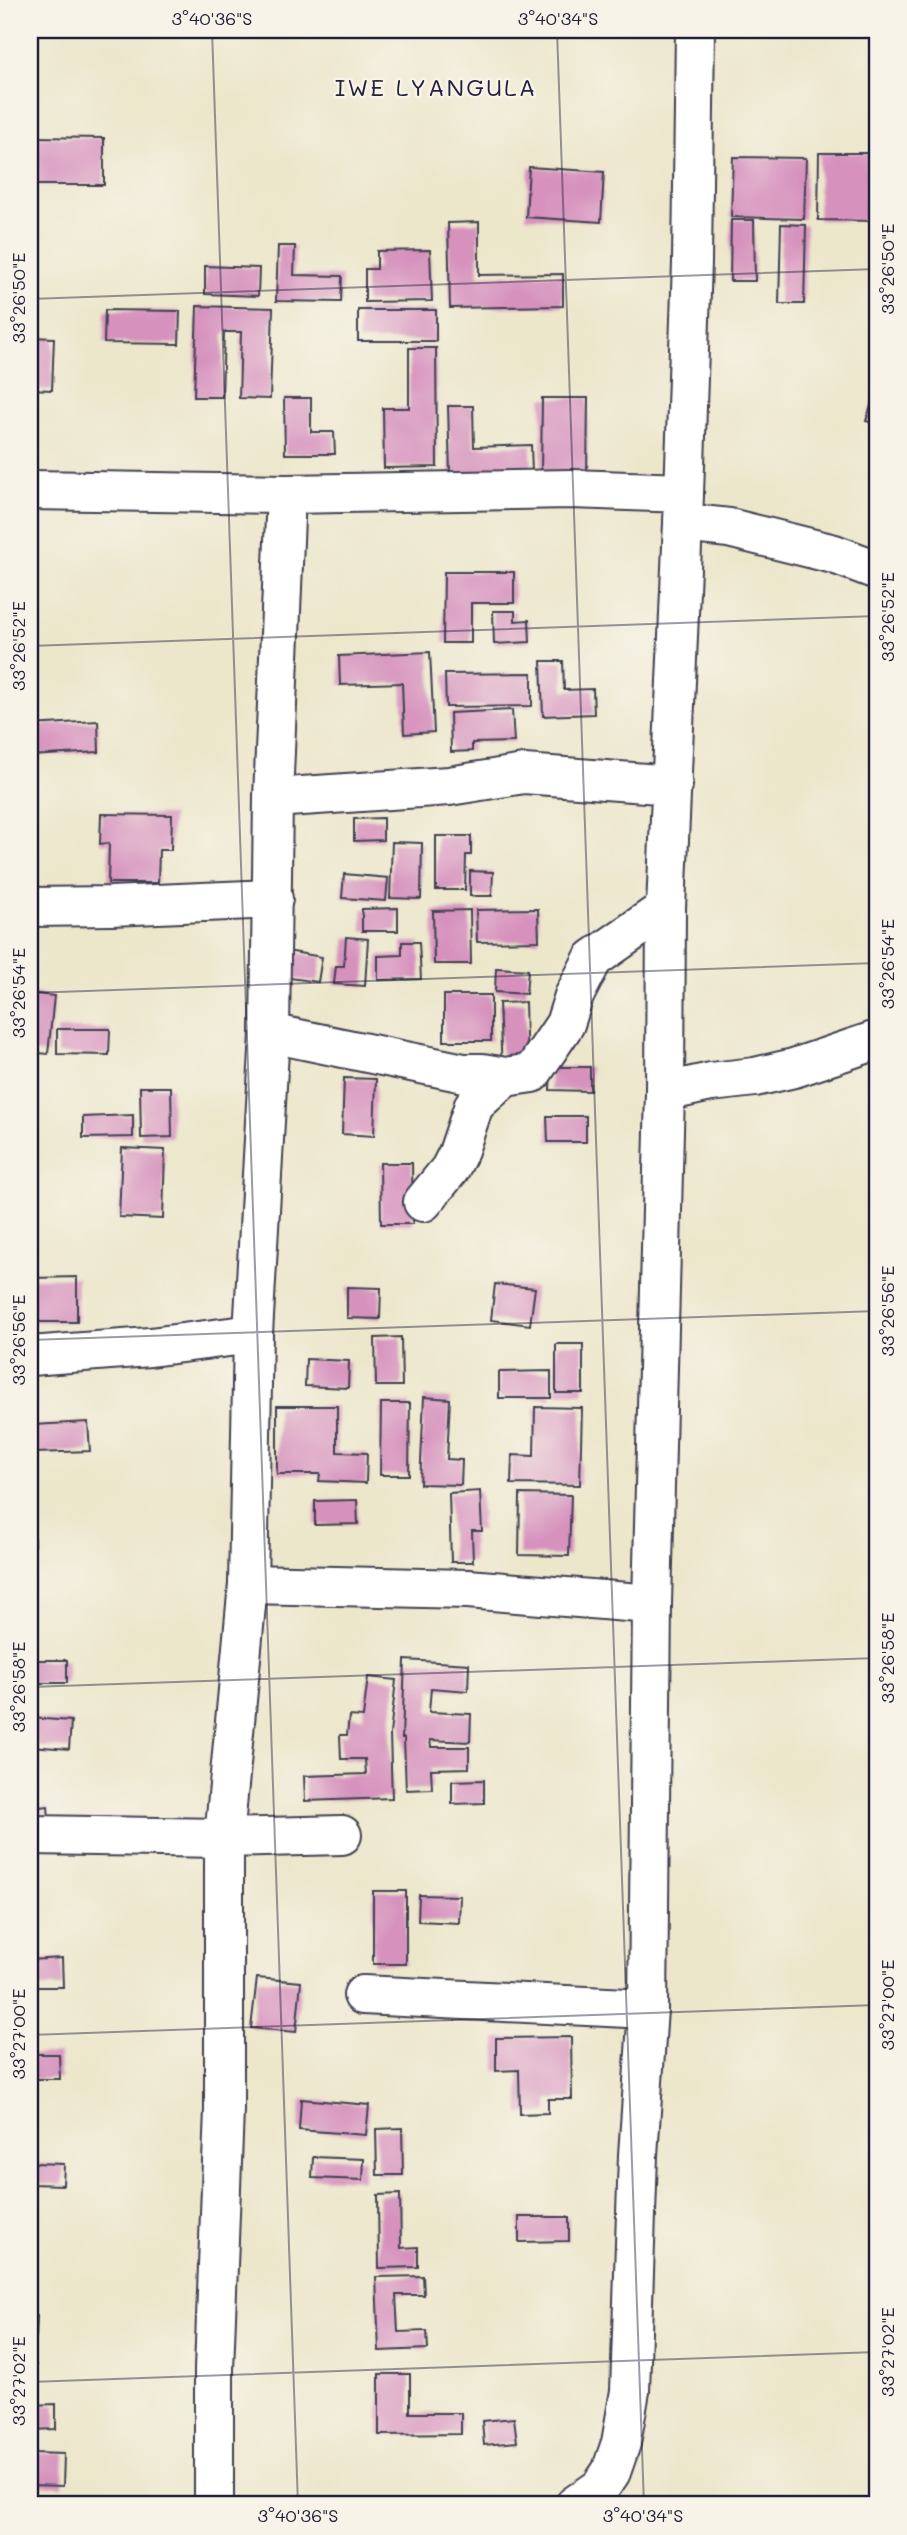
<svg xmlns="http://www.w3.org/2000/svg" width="907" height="2535" font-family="Mali,sans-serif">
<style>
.building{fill:#d691bd}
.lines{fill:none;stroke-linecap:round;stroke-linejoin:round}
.street-casing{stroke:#403f51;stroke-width:42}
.street{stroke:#fff;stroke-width:38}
.ticks{fill:none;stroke:#22223b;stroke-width:2;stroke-opacity:0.45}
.labels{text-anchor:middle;stroke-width:5;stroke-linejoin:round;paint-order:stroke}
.quarter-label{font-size:24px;letter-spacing:2px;fill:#22223b;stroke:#f7f3e8}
.neatline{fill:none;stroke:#22223b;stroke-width:2.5}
.ticks-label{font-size:18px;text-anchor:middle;fill:#22223b}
</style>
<rect width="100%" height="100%" fill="#f7f3e8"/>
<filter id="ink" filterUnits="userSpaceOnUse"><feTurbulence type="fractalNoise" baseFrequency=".0143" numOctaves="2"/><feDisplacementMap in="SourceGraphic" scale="14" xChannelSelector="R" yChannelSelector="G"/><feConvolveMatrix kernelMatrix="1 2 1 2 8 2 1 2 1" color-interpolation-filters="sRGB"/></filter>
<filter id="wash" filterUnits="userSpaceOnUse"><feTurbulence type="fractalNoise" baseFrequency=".00686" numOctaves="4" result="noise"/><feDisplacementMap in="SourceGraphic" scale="28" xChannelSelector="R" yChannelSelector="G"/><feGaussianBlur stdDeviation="1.57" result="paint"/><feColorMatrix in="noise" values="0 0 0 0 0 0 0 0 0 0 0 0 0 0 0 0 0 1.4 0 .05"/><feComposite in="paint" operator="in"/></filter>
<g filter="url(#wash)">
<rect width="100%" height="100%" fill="#ece6cb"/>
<g id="blocks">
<g class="building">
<path d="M 32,137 L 104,138 L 104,185 L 30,185 Z"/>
<path d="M 819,153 L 877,153 L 877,221 L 818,220 Z"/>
<path d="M 733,157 L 806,158 L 804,219 L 731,217 Z"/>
<path d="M 529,167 L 604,172 L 601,222 L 526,217 Z"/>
<path d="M 731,220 L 754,220 L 755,281 L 730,281 Z"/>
<path d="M 479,222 L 479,275 L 563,274 L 563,306 L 450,308 L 448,223 Z"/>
<path d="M 781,224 L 806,225 L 804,304 L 779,304 Z"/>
<path d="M 278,246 L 295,246 L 294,275 L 342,276 L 341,302 L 276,301 Z"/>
<path d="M 430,250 L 432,301 L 365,302 L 365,269 L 377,269 L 377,251 Z"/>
<path d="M 205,266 L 259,268 L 258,296 L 205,294 Z"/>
<path d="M 197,306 L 273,308 L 270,399 L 239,398 L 241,332 L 224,332 L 222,397 L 194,397 Z"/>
<path d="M 105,310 L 180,311 L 179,344 L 104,343 Z"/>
<rect x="358" y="310" width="78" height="31"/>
<path d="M 30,337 L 54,338 L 52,390 L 30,389 Z"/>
<path d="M 409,348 L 436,348 L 437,467 L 384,468 L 383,408 L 409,408 Z"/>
<path d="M 877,388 L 877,424 L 866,421 Z"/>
<path d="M 284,398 L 311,398 L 311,432 L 334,432 L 335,454 L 285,454 Z"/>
<path d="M 542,398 L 588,398 L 587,475 L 541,474 Z"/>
<path d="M 448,406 L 473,406 L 474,447 L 531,445 L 532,473 L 450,475 Z"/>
<path d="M 444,572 L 514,572 L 514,603 L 471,603 L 471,643 L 443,643 Z"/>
<path d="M 493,611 L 515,611 L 515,621 L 529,620 L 530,642 L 494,644 Z"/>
<path d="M 430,652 L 434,732 L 404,734 L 402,683 L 340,685 L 339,656 Z"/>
<path d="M 541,661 L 563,661 L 564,690 L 593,689 L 594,714 L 543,716 Z"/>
<path d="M 532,673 L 532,706 L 446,707 L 445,674 Z"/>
<path d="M 512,710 L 514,742 L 472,743 L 472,751 L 451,752 L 450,713 Z"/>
<path d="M 98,721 L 99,752 L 30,756 L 30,725 Z"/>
<path d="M 101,814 L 172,815 L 171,850 L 159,850 L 158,883 L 108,883 L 109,843 L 100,844 Z"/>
<path d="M 383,818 L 383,840 L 354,841 L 354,819 Z"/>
<path d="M 436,836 L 471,836 L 471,855 L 466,855 L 465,890 L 436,890 Z"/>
<path d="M 392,842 L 422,843 L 421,899 L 390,898 Z"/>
<path d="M 470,871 L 493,872 L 492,896 L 470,896 Z"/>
<path d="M 344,874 L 388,878 L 386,901 L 342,898 Z"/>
<path d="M 398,908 L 398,931 L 362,931 L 362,909 Z"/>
<path d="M 538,909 L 539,941 L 477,942 L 476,910 Z"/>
<path d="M 470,910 L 471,964 L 434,964 L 433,911 Z"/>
<path d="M 346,937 L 368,939 L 365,986 L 334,984 L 336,966 L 344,966 Z"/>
<path d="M 402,942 L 419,942 L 421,979 L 378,980 L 378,956 L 402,955 Z"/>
<path d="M 287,951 L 322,957 L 318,982 L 283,977 Z"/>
<path d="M 496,968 L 528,970 L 526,994 L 495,992 Z"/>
<path d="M 30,993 L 54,996 L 48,1054 L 30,1052 Z"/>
<rect x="444" y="995" width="47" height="46"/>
<path d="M 525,1002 L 527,1069 L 502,1070 L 499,1003 Z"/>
<path d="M 57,1029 L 110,1029 L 109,1055 L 57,1054 Z"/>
<path d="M 551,1067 L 590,1067 L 590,1091 L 550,1090 Z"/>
<path d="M 344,1078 L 376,1079 L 374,1136 L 342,1134 Z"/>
<path d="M 140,1087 L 171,1087 L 172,1137 L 141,1138 Z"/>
<path d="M 133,1115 L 133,1137 L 83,1138 L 83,1117 Z"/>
<path d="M 547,1116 L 586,1116 L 586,1142 L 548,1142 Z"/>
<path d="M 122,1148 L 165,1150 L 163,1219 L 119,1217 Z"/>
<path d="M 380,1163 L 412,1163 L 413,1224 L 381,1224 Z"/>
<path d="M 77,1277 L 77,1322 L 32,1322 L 32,1278 Z"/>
<path d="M 495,1284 L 535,1288 L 530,1325 L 491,1320 Z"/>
<path d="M 347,1287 L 381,1288 L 380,1319 L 347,1318 Z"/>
<path d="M 401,1337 L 402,1386 L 376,1386 L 375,1338 Z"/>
<rect x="556" y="1344" width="27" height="49"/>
<path d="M 306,1359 L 349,1361 L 348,1388 L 305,1386 Z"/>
<path d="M 551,1371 L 551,1398 L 499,1398 L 499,1372 Z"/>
<path d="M 424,1397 L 450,1399 L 447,1459 L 462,1460 L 461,1485 L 420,1484 Z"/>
<path d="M 381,1403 L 410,1403 L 409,1475 L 380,1475 Z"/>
<path d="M 277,1406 L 337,1406 L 337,1452 L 367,1453 L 366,1483 L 319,1481 L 320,1474 L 277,1474 Z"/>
<path d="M 535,1407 L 582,1408 L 580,1485 L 511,1484 L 512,1455 L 534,1456 Z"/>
<path d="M 88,1422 L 90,1451 L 35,1453 L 33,1425 Z"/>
<path d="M 480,1491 L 482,1531 L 472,1531 L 473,1562 L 451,1562 L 449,1493 Z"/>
<path d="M 520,1494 L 571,1495 L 569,1556 L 519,1555 Z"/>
<path d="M 357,1500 L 358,1524 L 315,1525 L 315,1501 Z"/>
<path d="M 30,1502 L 33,1502 L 34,1548 L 30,1548 Z"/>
<rect x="30" y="1660" width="37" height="23"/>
<path d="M 405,1660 L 469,1664 L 468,1691 L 431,1688 L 429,1712 L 471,1714 L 470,1742 L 430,1740 L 431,1747 L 469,1747 L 469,1768 L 431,1769 L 432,1789 L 406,1790 L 404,1738 L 402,1738 Z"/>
<path d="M 368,1677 L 396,1680 L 390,1734 L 392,1798 L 305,1801 L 304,1776 L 366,1774 L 365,1759 L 341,1759 L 340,1735 L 347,1735 L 349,1716 L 363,1717 Z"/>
<path d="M 30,1718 L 71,1721 L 69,1749 L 30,1746 Z"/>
<path d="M 484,1780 L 484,1803 L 452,1804 L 452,1781 Z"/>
<path d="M 48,1806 L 50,1830 L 30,1831 L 30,1808 Z"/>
<rect x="373" y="1891" width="33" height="73"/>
<path d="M 419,1895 L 460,1896 L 459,1923 L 418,1921 Z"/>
<path d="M 62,1958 L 63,1987 L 30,1987 L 30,1960 Z"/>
<path d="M 257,1978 L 301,1982 L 296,2032 L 251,2028 Z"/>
<path d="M 571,2037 L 572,2099 L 548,2099 L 548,2113 L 520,2114 L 519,2070 L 496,2071 L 496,2038 Z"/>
<path d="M 30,2054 L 59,2054 L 60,2079 L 30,2079 Z"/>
<path d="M 301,2099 L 369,2105 L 366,2135 L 299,2130 Z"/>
<path d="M 402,2128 L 403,2175 L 377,2175 L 376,2129 Z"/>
<path d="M 313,2157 L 364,2159 L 363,2180 L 312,2178 Z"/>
<path d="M 32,2163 L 64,2164 L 63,2185 L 32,2184 Z"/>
<path d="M 400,2194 L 401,2248 L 418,2247 L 418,2267 L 379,2268 L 378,2195 Z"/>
<path d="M 519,2217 L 569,2217 L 569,2241 L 519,2242 Z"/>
<path d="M 423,2276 L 424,2295 L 396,2295 L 398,2332 L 427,2331 L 428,2349 L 379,2351 L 376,2277 Z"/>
<path d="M 30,2315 L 37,2316 L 36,2337 L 30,2337 Z"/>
<rect x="30" y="2365" width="6" height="26"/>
<path d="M 379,2374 L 410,2374 L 410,2413 L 461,2413 L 461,2434 L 379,2435 Z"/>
<path d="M 56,2404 L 56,2429 L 30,2430 L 30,2405 Z"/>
<path d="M 514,2418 L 517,2442 L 484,2445 L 482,2421 Z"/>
<path d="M 30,2453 L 64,2454 L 63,2486 L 30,2485 Z"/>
</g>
</g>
</g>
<g filter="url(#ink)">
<use href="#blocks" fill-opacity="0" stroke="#403f51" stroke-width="2"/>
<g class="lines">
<defs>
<g id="street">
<path d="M 30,490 L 286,494 L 572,489 L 684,493"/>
<path d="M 683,523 L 729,528 L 834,554 L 877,570"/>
<path d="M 273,798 L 449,786 L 524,774 L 673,785"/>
<path d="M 30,907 L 111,906 L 273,899"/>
<path d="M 270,1033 L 464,1073 L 482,1073 L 505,1077 L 532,1073 L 565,1024 L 574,996 L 593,959 L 666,908"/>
<path d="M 665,1092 L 711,1082 L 755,1077 L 794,1068 L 877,1040"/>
<path d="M 423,1202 L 450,1169 L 458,1153 L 474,1105 L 505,1077"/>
<path d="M 30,1356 L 150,1347 L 253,1334"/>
<path d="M 248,1584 L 468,1589 L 652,1604"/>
<path d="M 30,1835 L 224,1838 L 342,1835"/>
<path d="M 363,1995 L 648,2009"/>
<path d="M 214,2505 L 214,2369 L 224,2110 L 224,1838 L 248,1584 L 253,1334 L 270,1033 L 273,798 L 286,494"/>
<path d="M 575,2505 L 600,2488 L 611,2472 L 621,2443 L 630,2391 L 638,2155 L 648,2009 L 652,1604 L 665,1092 L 666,908 L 683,523 L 692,262 L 695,30"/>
</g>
</defs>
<use href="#street" class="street-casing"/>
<use href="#street" class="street"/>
</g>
</g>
<path class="ticks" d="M 212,30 L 298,2505M 557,30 L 644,2505M 30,299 L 877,269M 30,646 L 877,616M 30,993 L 877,963M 30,1340 L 877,1311M 30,1687 L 877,1658M 30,2035 L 877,2005M 30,2382 L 877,2352"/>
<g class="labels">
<g class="quarter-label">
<text x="436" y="96">IWE LYANGULA</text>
</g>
</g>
<rect width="907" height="2535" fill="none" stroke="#f7f3e8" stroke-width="77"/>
<rect x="38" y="38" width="831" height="2458" class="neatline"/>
<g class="ticks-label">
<text x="212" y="25">3°40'36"S</text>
<text x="558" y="25">3°40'34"S</text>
<text transform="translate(888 269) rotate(-90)" y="6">33°26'50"E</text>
<text transform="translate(19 298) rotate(-90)" y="6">33°26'50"E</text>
<text transform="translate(888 617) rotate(-90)" y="6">33°26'52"E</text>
<text transform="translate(19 646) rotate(-90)" y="6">33°26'52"E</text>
<text transform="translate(888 964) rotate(-90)" y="6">33°26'54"E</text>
<text transform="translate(19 993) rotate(-90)" y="6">33°26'54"E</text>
<text transform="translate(888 1311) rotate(-90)" y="6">33°26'56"E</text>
<text transform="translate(19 1340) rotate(-90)" y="6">33°26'56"E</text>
<text transform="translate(888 1658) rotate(-90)" y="6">33°26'58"E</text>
<text transform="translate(19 1687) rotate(-90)" y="6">33°26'58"E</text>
<text transform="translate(888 2005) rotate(-90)" y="6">33°27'00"E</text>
<text transform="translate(19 2034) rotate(-90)" y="6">33°27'00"E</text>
<text transform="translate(888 2352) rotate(-90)" y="6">33°27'02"E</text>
<text transform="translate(19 2381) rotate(-90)" y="6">33°27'02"E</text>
<text x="298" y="2522">3°40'36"S</text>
<text x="643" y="2522">3°40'34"S</text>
</g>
</svg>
